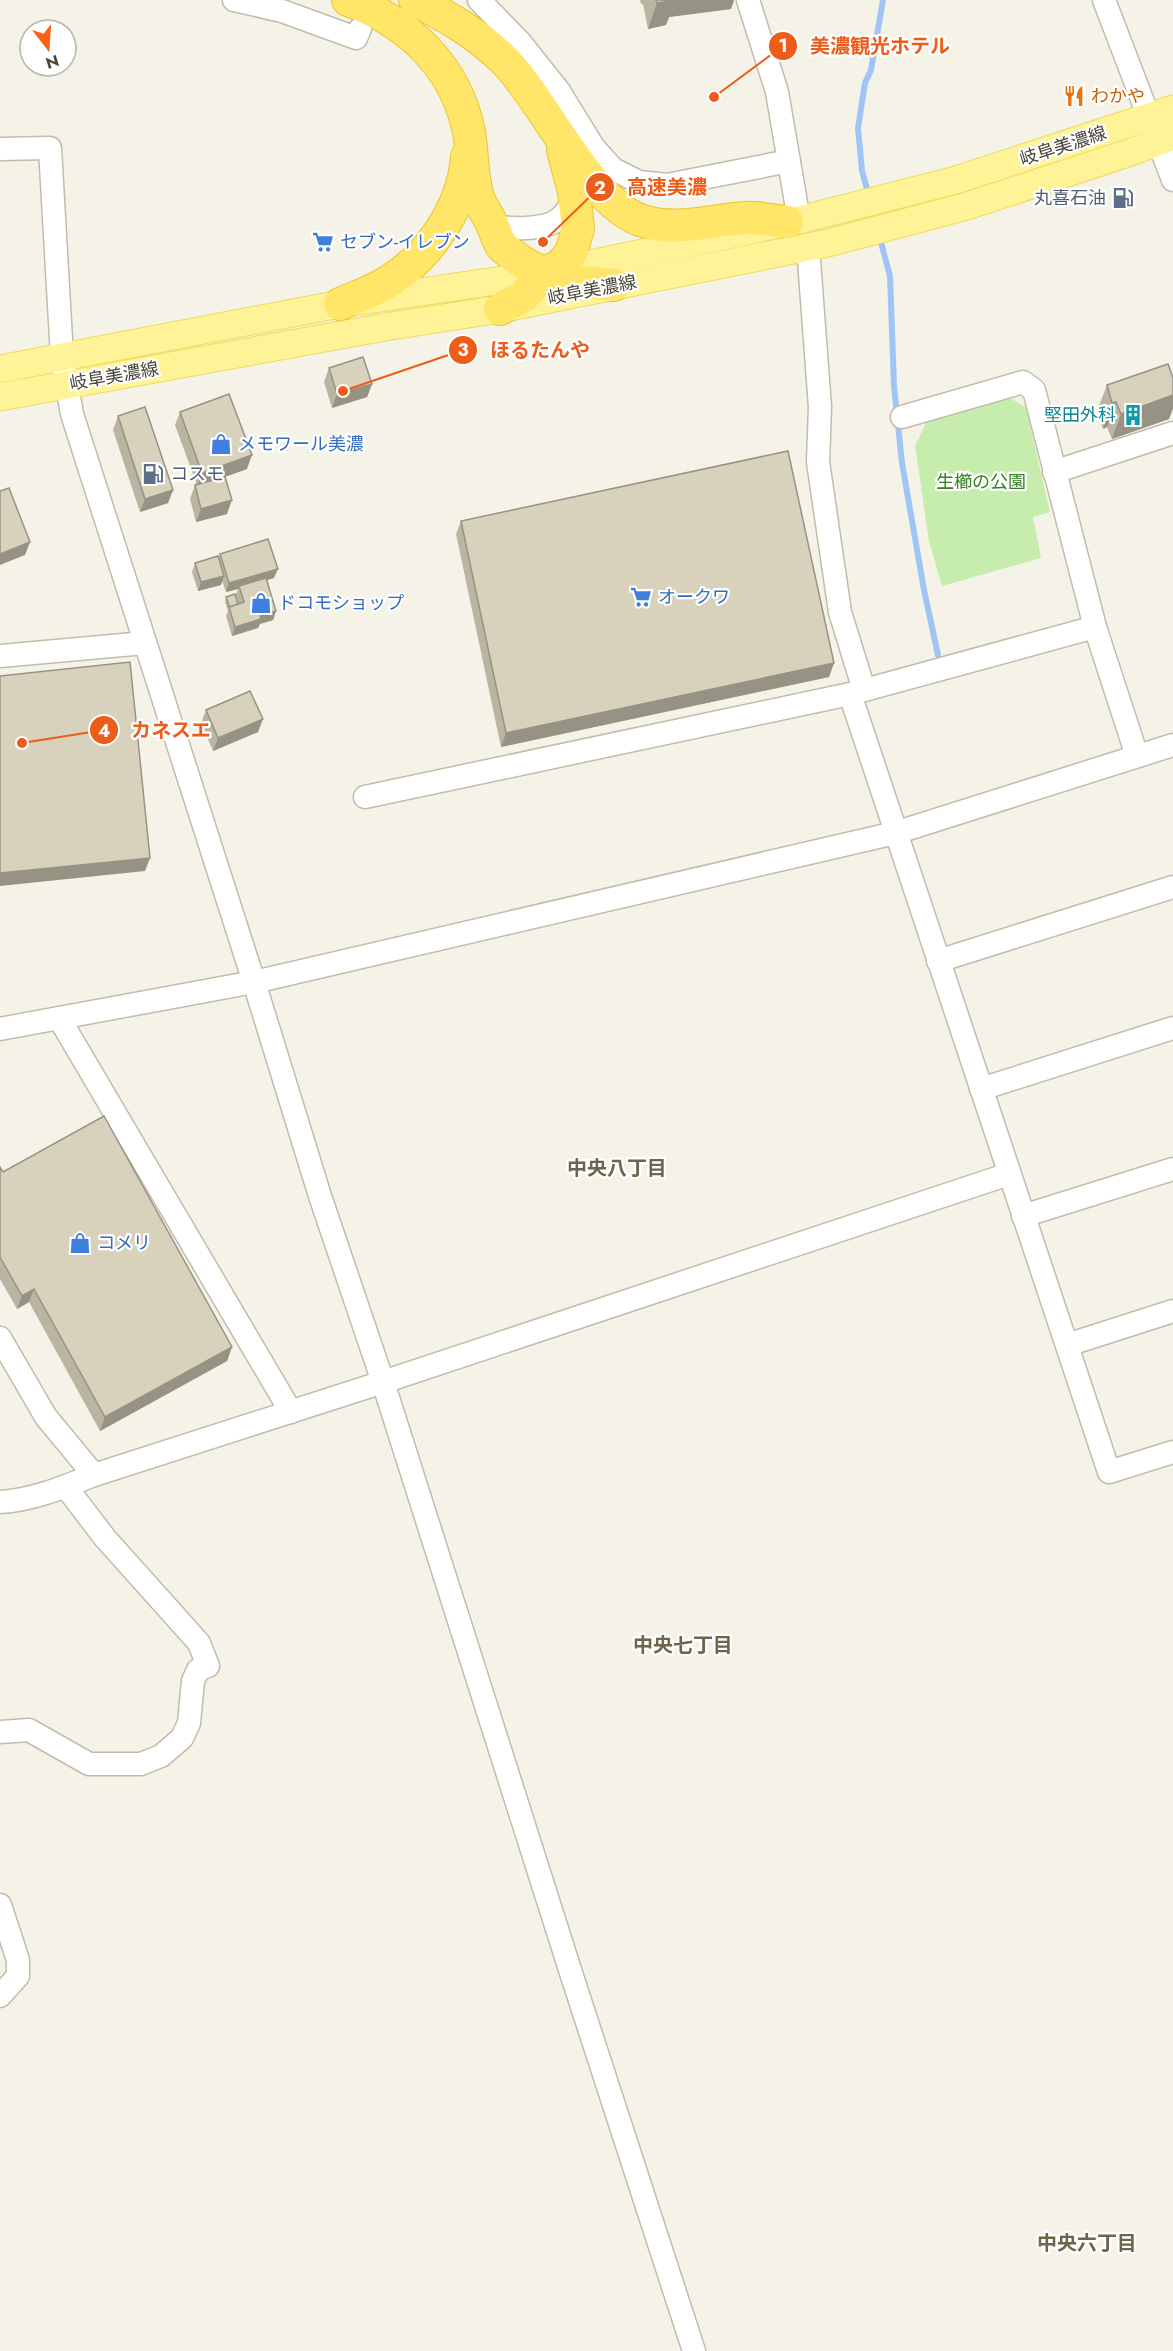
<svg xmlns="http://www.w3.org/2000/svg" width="1173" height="2351" font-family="Jost,'Noto Sans JP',sans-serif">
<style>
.green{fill:#c6edad}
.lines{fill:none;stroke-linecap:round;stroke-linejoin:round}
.stream{stroke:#9fc5f7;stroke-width:6}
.minor-casing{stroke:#c2bda9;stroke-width:25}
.major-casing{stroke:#eedb5d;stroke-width:29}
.highway-casing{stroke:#ebc42c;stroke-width:34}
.minor{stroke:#fff;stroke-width:22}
.major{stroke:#fff397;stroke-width:27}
.highway{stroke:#ffe669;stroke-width:32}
.wall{fill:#bab5a2}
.shaded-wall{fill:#979384}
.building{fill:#d8d2bc;stroke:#979384;stroke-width:1.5}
.labels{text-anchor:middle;stroke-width:4.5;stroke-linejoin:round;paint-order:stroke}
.food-label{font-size:18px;fill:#c56008;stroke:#fff;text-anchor:start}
.street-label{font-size:18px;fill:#494536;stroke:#fff}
.service-label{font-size:18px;fill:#4e5e75;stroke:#fff;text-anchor:end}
.shop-label{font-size:18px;fill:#366cbe;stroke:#fff;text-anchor:start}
.culture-label{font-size:18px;fill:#0d838f;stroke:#fff;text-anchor:end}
.park-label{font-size:18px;fill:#378123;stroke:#fff}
.neighbourhood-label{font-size:20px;font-weight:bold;fill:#6d654c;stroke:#fff}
.leader{fill:none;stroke:#ed5c18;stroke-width:2}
.callout-dot{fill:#ed5c18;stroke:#fff;stroke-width:2}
.mark-label{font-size:18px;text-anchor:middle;font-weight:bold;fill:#fff}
.callout-label{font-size:20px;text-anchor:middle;font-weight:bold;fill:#ed5c18;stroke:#fff;stroke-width:4.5;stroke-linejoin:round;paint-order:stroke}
</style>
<rect width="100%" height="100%" fill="#f5f3e8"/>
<path class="green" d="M 1010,398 L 1026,407 L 1050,512 L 1033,517 L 1041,558 L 942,586 L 929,541 L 915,446 L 927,421 Z"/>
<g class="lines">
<g class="stream">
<path d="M 869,196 L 862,171 L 858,128 L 865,83 L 871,70 L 883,0"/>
<path d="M 879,235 L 890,276 L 894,386 L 902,463 L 924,590 L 938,655"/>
</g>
<defs>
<g id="minor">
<path d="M 234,0 L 282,11 L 356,38 L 360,29"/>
<path d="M 479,0 L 520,42 L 559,91 L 594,148 L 613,169 L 639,182 L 667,185 L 789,161"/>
<path d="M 748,0 L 777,92 L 799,220"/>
<path d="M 1104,0 L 1173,180"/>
<path d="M 0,149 L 50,148 L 62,357 L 72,414 L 254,982 L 320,1196 L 383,1382 L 572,1976 L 694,2351"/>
<path d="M 493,225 C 509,230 545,230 559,219 C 565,214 570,206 575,201"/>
<path d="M 808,247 L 820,407 L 818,462 L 840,612 L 864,690"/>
<path d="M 902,417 L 1023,382 L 1034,390 L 1095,627 L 1137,756"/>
<path d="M 1054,472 L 1173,433"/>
<path d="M 0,656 L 145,643"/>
<path d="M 850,694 L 1109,1472 L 1173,1452"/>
<path d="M 365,797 L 850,694 L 1095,627"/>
<path d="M 938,961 L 1173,887"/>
<path d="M 59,1018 L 291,1412"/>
<path d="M 0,1029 L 254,982 L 895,833 L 1173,745"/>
<path d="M 981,1089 L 1173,1028"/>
<path d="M 1023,1216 L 1173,1169"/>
<path d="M 0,1338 L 46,1417 L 94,1475"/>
<path d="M 1067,1345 L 1173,1311"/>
<path d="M 0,1502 C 33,1500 64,1487 94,1475 L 383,1382 L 1009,1174"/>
<path d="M 0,1732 L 29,1730 L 89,1764 L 141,1764 L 161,1756 L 182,1738 L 189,1723 L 193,1681 L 198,1670 L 208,1666 L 199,1643 L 105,1538 L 66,1487"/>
<path d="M 0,1905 L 18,1960 L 18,1976 L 0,1996"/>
</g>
<g id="major">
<path d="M 0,369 L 340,304 L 543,274 L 799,220 L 956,180 L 1173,109"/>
<path d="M 0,397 L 385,327 L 500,309 L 828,243 L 967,206 L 1134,151 L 1173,136"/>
</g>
<g id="highway">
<path d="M 348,0 C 409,22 456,67 469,132 C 473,154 471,178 479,200 C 483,208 488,216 492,224 C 495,230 497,239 501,245 C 503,248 508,251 511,254 C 542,279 576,282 614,285"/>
<path d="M 415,0 C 446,16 476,33 502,58 C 543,97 590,205 643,221 C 678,232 710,220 746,218 C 759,217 774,221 787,222"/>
<path d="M 340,304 C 353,298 366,294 379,287 C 426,262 463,210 467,157"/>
<path d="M 500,309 L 524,296 L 543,274 L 560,266 L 571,253 L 578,228 L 574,192 L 563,150"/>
</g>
</defs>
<use href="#minor" class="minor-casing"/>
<use href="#major" class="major-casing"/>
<use href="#highway" class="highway-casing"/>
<use href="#minor" class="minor"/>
<use href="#major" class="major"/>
<use href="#highway" class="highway"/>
</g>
<g class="wall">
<path d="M 640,0 L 734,0 L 731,9 L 669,17 L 666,25 L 648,29 L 643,4 L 641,4 Z"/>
<path d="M 329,368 L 372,384 L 367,397 L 332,408 L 324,382 Z"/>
<path d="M 1173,378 L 1173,408 L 1169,419 L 1112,439 L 1107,427 L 1103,429 L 1097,411 L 1107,385 Z"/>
<path d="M 180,412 L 247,469 L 223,477 L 227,514 L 196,522 L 190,499 L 195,485 L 197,485 L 175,425 Z"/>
<path d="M 118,416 L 173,490 L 168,503 L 140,512 L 113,430 Z"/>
<path d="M 461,521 L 834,663 L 829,677 L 501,747 L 456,534 Z"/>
<path d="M 220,554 L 274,578 L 267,580 L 276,611 L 273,620 L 260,624 L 258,628 L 232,636 L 226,616 L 228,611 L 225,602 L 226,597 L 236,595 L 238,589 L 226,592 L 222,580 L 221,585 L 198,591 L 192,572 L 195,563 L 218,558 Z"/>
<path d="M 206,710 L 258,732 L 213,751 L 201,723 Z"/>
<path d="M 0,1167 L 3,1172 L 232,1347 L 227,1361 L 100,1431 L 29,1302 L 17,1309 L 0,1279 Z"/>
</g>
<g class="shaded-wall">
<path d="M 672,0 L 734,0 L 731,9 L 669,17 L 666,25 L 648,29 L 657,3 Z"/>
<path d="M 372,384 L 367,397 L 332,408 L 337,394 Z"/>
<path d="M 1173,395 L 1173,408 L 1169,419 L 1112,439 L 1121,414 Z"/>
<path d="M 1116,402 L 1107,427 L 1103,429 L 1112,403 Z"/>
<path d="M 252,455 L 247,469 L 197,487 L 202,473 Z"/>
<path d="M 173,490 L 168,503 L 140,512 L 145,499 Z"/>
<path d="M 232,500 L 227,514 L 196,522 L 201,509 Z"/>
<path d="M 30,542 L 25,555 L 0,565 L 0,554 Z"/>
<path d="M 278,569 L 274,578 L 240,588 L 239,586 L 238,589 L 226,592 L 229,583 Z"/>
<path d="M 224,576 L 221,585 L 198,591 L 201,582 Z"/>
<path d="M 276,611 L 273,620 L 260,624 L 258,628 L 232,636 L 235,627 L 260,616 Z"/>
<path d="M 834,663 L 829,677 L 501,747 L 506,733 Z"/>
<path d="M 263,719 L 258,732 L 213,751 L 218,738 Z"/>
<path d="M 150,858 L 145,871 L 0,886 L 0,873 Z"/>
<path d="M 34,1289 L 29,1302 L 17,1309 L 22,1296 Z"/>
<path d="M 232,1347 L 227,1361 L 100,1431 L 105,1417 Z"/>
</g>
<g class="building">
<path d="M 656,0 L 673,0 L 657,3 Z"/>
<path d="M 363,357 L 372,384 L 337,394 L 329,368 Z"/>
<path d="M 1168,364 L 1173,378 L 1173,395 L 1121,414 L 1116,402 L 1112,403 L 1107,385 Z"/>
<path d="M 229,394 L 252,455 L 202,473 L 180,412 Z"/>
<path d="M 145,407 L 173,490 L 145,499 L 118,416 Z"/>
<path d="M 788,451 L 834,663 L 506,733 L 461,521 Z"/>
<path d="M 225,477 L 232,500 L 201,509 L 195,485 Z"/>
<path d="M 9,488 L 30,542 L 0,554 L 0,491 Z"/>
<path d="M 268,539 L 278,569 L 229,583 L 220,554 Z"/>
<path d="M 218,556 L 224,576 L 201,582 L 195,563 Z"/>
<path d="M 266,578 L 276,611 L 260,616 L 261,619 L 235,627 L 229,607 L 244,602 L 239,586 Z"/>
<path d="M 235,594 L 238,604 L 229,607 L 230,608 L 226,597 Z"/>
<path d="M 130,662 L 150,858 L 0,873 L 0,676 Z"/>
<path d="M 250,691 L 263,719 L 218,738 L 206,710 Z"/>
<path d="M 104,1116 L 232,1347 L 105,1417 L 34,1289 L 22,1296 L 0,1257 L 0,1167 L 3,1172 Z"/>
</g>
<defs>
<symbol id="restaurant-bare" viewBox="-9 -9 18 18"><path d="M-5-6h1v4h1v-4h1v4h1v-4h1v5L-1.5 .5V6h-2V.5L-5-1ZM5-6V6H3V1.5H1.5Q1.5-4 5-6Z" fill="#e8710a" stroke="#fff" stroke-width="2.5" paint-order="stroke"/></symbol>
<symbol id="fuel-bare" viewBox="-9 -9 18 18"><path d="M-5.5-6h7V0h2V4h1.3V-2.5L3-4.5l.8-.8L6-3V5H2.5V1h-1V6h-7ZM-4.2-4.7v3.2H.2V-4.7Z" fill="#5c6f8a" stroke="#fff" stroke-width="2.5" paint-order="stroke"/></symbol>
<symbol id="supermarket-bare" viewBox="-9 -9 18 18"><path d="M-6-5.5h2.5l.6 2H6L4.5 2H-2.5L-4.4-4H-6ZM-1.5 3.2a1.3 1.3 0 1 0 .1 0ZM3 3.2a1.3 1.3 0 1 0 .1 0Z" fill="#3f7fe0" stroke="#fff" stroke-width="2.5" paint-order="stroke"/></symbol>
<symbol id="building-bare" viewBox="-9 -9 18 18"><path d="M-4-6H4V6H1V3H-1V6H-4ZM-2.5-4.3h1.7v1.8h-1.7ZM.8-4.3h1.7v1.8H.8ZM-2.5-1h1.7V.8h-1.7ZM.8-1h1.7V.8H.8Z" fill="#0f9aa8" stroke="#fff" stroke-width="2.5" paint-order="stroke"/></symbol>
<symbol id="shop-bare" viewBox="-9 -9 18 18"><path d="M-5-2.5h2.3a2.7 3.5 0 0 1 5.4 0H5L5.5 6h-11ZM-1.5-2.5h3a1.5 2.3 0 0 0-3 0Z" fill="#3f7fe0" stroke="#fff" stroke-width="2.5" paint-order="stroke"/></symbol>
</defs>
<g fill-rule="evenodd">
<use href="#restaurant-bare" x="1059" y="81" width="30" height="30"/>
<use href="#fuel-bare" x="1108" y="183" width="30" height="30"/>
<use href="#supermarket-bare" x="308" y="227" width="30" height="30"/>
<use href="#building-bare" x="1118" y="400" width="30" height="30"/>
<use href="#shop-bare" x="206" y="429" width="30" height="30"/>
<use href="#fuel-bare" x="138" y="459" width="30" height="30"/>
<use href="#supermarket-bare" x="626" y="582" width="30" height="30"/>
<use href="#shop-bare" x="246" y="588" width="30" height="30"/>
<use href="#shop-bare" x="65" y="1228" width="30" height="30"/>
</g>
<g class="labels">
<g class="food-label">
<text x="1091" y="102">わかや</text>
</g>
<g class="street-label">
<text transform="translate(1063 146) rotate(-18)" y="6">岐阜美濃線</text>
<text transform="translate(592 290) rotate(-11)" y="6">岐阜美濃線</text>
<text transform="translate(114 376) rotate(-10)" y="6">岐阜美濃線</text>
</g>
<g class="service-label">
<text x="1106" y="204">丸喜石油</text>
<text x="170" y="480" text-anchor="start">コスモ</text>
</g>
<g class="shop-label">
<text x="340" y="248">セブン-イレブン</text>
<text x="238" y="450">メモワール美濃</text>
<text x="658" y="603">オークワ</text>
<text x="278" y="609">ドコモショップ</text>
<text x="97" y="1249">コメリ</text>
</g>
<g class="culture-label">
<text x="1116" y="421">堅田外科</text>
</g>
<g class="park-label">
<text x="981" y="488">生櫛の公園</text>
</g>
<g class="neighbourhood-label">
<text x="617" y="1175">中央八丁目</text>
<text x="683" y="1652">中央七丁目</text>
<text x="1087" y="2250">中央六丁目</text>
</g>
</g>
<path class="leader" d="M714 97L783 46M543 242L600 187M343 391L463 350M22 743L104 730"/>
<g class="callout-dot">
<circle cx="714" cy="97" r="6"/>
<circle cx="543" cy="242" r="6"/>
<circle cx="343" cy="391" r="6"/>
<circle cx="22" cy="743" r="6"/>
<circle cx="783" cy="46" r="15"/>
<circle cx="600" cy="187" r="15"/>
<circle cx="463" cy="350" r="15"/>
<circle cx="104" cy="730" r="15"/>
</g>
<g class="mark-label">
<text x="783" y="52">1</text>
<text x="600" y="194">2</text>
<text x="463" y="356">3</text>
<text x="104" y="737">4</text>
</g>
<g class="callout-label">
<text x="880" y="53">美濃観光ホテル</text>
<text x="667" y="194">高速美濃</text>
<text x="540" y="357">ほるたんや</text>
<text x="171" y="737">カネスエ</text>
</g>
<g transform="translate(48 48) rotate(163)"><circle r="28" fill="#ffffff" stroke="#b6b5af" stroke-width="1.5"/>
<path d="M0-4.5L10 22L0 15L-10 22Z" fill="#ff5f15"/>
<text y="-9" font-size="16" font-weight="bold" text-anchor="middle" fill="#494536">N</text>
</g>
</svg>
